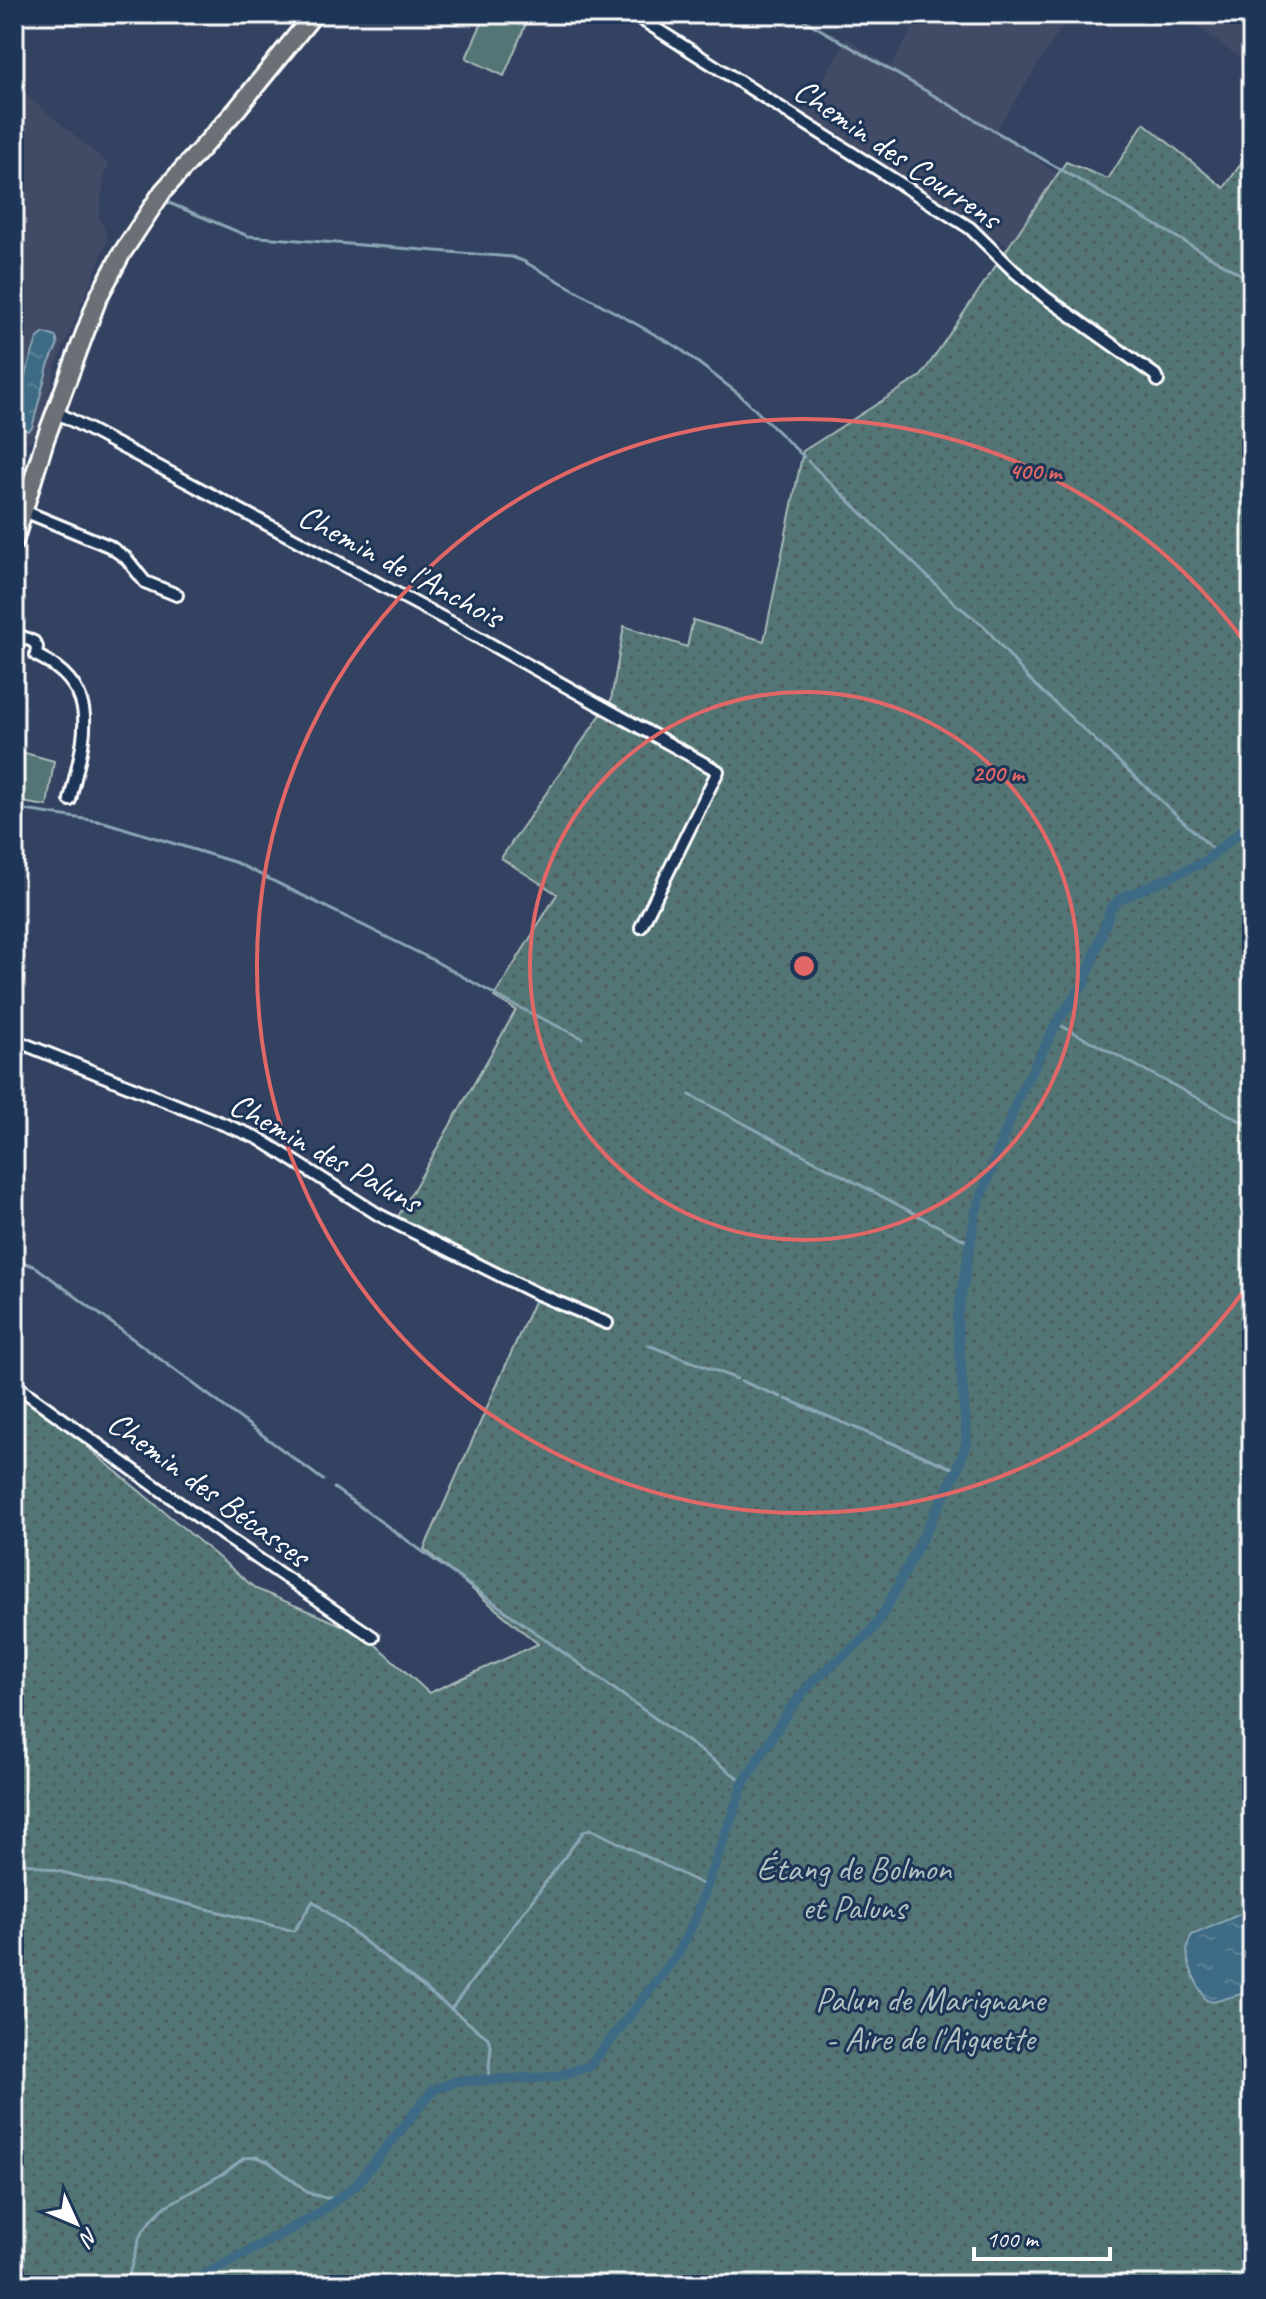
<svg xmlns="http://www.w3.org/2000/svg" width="1266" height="2299" font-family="Caveat,sans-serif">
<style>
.built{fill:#424b66}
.grass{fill:#537575;stroke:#a9baba;stroke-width:2}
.park{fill:url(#park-dots);stroke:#a9baba;stroke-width:2}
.water{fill:url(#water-ripples);stroke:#8ba6b5;stroke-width:2}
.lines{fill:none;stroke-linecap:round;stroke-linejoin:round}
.stream{stroke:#8ba6b5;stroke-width:3}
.canal{stroke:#3e6a84;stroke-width:10}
.minor-casing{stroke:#fff;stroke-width:16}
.primary-casing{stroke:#fff;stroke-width:22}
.minor{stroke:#1d3557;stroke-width:10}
.primary{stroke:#6b6f75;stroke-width:16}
.ring{fill:none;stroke:#e26868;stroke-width:4}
.labels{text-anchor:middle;stroke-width:6;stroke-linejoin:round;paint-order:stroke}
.street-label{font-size:34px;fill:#fff;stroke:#1d3557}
.park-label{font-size:34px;fill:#b2c1c1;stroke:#1d3557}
.centre{fill:#e26868;stroke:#1d3557;stroke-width:4}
.ring-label{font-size:24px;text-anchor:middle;font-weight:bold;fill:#e26868;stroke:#1d3557;stroke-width:6;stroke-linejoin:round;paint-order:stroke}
</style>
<defs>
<pattern id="park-dots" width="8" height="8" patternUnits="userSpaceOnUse" patternTransform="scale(2)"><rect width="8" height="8" fill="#537575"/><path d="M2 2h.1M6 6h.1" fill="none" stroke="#4f5c5c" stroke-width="1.8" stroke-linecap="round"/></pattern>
<pattern id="water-ripples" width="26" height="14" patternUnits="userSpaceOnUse" patternTransform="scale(2)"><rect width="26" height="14" fill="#3e6a84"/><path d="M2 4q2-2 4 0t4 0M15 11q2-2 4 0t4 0" fill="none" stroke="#5b8096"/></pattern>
</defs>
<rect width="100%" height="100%" fill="#334260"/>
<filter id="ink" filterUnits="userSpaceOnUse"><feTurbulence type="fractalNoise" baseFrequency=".0125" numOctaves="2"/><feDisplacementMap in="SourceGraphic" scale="16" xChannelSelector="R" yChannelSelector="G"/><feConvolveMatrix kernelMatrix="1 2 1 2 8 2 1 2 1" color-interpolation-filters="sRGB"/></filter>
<g filter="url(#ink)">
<g class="built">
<path d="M 922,14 L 1070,14 L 996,131 L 1058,175 L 1011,248 L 803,113 L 847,39 L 890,67 Z"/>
<path d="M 1181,14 L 1252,14 L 1252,64 L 1251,66 Z"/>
<path d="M 14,85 L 110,165 L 105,172 L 99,216 L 108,239 L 56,366 L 37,438 L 25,444 L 14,439 Z"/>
</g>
<g class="grass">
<path d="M 486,14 L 530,14 L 504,76 L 466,58 Z"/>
<path d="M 14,750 L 54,761 L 47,806 L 14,801 Z"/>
</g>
<path class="park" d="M 1144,123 L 1224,188 L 1252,148 L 1252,2285 L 14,2285 L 14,1372 L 93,1452 L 256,1589 L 365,1635 L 429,1693 L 538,1644 L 424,1549 L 540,1288 L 396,1220 L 516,1010 L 494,997 L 557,894 L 501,858 L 611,700 L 624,626 L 687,647 L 693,620 L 764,641 L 803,451 L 921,376 L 1066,162 L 1108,179 Z"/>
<g class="water">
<path d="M 44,333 L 56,337 L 58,344 L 48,366 L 32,428 L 28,431 L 17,427 L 14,408 L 37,339 Z"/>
<path d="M 1252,1909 L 1252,1991 L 1213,2002 L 1206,2000 C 1196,1982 1179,1955 1192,1935 Z"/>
</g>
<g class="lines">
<g class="stream">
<path d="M 794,14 L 1252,281"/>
<path d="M 169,203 L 248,236 L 512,257 L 523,261 L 679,348 L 740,395 L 804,457"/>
<path d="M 808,461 L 958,606 L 984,626 L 1029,679 L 1212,848 L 1213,854"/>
<path d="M 18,809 L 104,822 L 237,863 L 431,959 L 512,1004 L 582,1038"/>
<path d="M 1056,1023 L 1252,1127"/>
<path d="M 690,1095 L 970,1243"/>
<path d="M 14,1259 L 36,1267 L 323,1480"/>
<path d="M 648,1345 L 737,1379"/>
<path d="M 741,1381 L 781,1397"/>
<path d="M 786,1399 L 957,1470"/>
<path d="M 334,1488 L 744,1782"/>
<path d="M 14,1860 L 294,1931 L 313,1901 L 488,2038 L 491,2047 L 488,2080"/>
<path d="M 451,2009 L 584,1831 L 591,1829 L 706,1886"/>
<path d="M 126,2285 L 140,2236 L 151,2220 L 166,2206 L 226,2172 L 244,2158 L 257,2157 L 269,2162 L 308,2192 L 326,2198 L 340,2198"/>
</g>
<path class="canal" d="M 186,2285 L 318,2214 L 356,2185 L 433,2090 L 458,2081 L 555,2077 L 590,2066 L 678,1954 L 695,1919 L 744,1782 L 789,1710 L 813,1681 L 869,1634 L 886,1609 L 957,1470 L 967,1442 L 957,1319 L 976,1211 L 1018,1098 L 1059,1019 L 1084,984 L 1111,908 L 1120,899 L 1204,862 L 1252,822"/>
<defs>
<g id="minor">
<path d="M 633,14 L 970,228 L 1014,271 L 1045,297 L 1155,375 L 1158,381"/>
<path d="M 56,412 L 456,625 L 718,771 L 641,927"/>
<path d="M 24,511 L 109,546 L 126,558 L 145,582 L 177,595"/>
<path d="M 14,633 L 34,642 L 37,647 L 36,655 C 106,690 83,739 70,800"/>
<path d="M 14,1040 L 258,1138 L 379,1215 L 533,1292 L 607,1323"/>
<path d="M 14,1384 L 226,1537 L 373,1637"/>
</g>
<path id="primary" d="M 14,542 L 45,440 L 98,298 L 122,253 L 163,191 L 237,109 L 314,14"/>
</defs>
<use href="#minor" class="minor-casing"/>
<use href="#primary" class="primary-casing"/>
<use href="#minor" class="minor"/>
<use href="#primary" class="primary"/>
</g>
</g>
<g class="ring">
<circle cx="804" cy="966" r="274"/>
<path d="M1249 1284A547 547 0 1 1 1249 648"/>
</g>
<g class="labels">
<g class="street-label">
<text transform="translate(898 153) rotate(34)" y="12">Chemin des Courrens</text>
<text transform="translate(401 565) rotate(28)" y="12">Chemin de l'Anchois</text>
<text transform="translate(326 1152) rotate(29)" y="12">Chemin des Paluns</text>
<text transform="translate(209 1488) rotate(36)" y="12">Chemin des Bécasses</text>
</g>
<g class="park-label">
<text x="854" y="1880">Étang de Bolmon<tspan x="854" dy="39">et Paluns</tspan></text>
<text x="930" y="2011">Palun de Marignane<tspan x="930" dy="39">- Aire de l'Aiguette</tspan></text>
</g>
</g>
<circle cx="804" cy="966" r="12" class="centre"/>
<g class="ring-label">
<text x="1035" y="479">400 m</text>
<text x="998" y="781">200 m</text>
</g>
<rect width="1266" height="2299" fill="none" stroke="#1d3557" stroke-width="48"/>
<rect x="24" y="24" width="1218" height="2251" fill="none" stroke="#fff" stroke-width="3" filter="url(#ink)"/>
<g transform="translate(76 2223) rotate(134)" stroke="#1d3557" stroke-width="6" paint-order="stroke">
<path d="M0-6L14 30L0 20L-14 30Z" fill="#ffffff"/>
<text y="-12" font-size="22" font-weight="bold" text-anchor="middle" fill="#ffffff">N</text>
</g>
<path d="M974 2247v12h136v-12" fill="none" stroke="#ffffff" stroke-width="4"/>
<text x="986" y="2247" font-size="24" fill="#ffffff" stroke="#1d3557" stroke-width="6" paint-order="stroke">100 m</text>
</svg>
